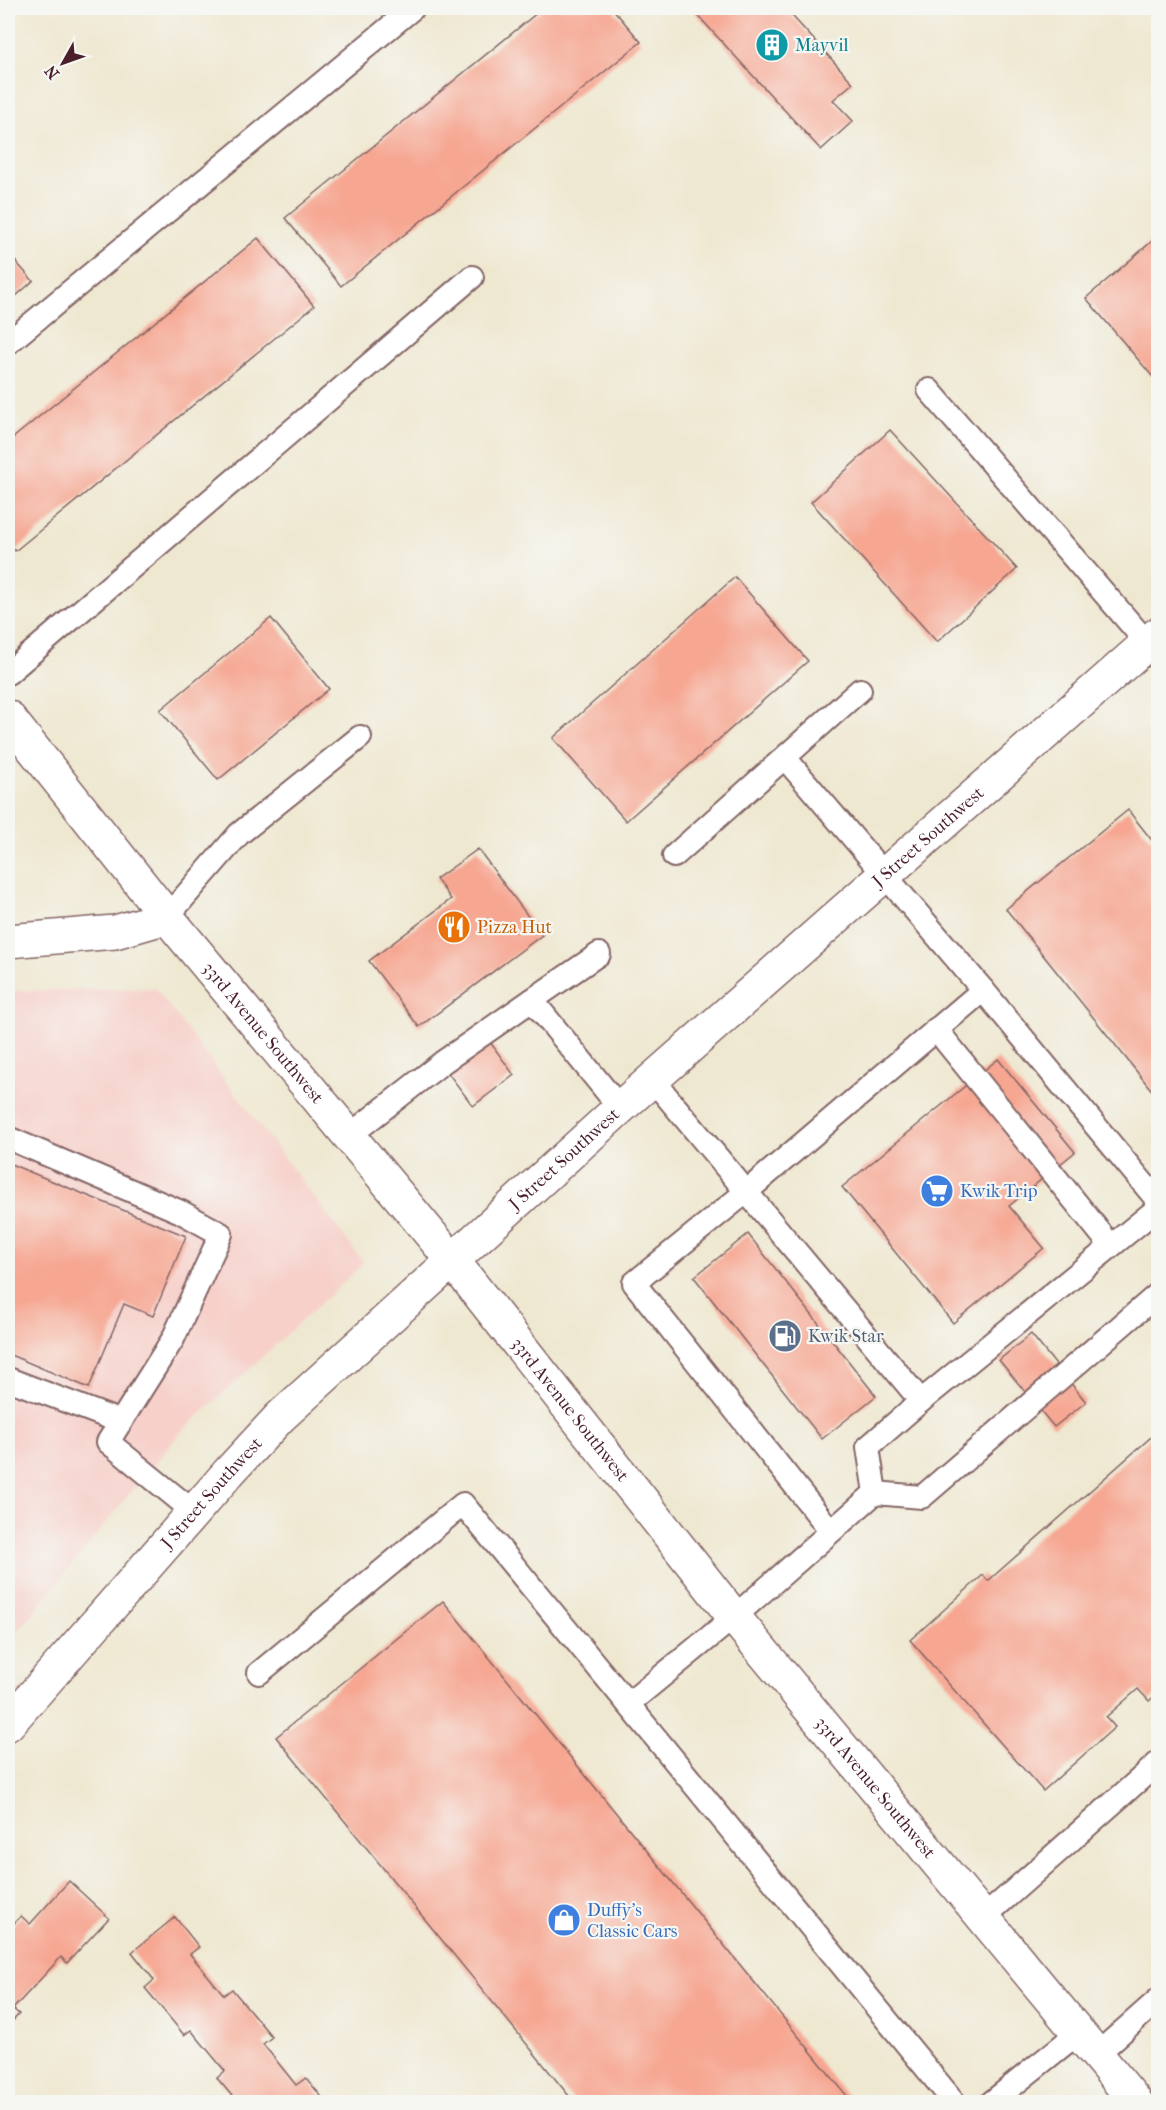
<svg xmlns="http://www.w3.org/2000/svg" width="1166" height="2110" font-family="'IM FELL French Canon',serif">
<style>
.built{fill:#f7d0ca}
.building{fill:#f6a691}
.lines{fill:none;stroke-linecap:round;stroke-linejoin:round}
.service-casing{stroke:#846565;stroke-width:26}
.minor-casing{stroke:#846565;stroke-width:36}
.tertiary-casing{stroke:#846565;stroke-width:36}
.service{stroke:#fff;stroke-width:22}
.minor{stroke:#fff;stroke-width:33}
.tertiary{stroke:#fff;stroke-width:33}
.labels{text-anchor:middle;stroke-width:4.5;stroke-linejoin:round;paint-order:stroke}
.culture-label{font-size:18px;fill:#0d838f;stroke:#f6f6f2;text-anchor:start}
.street-label{font-size:18px;fill:#4a1f2b;stroke:#f6f6f2}
.food-label{font-size:18px;fill:#c56008;stroke:#f6f6f2;text-anchor:start}
.shop-label{font-size:18px;fill:#366cbe;stroke:#f6f6f2;text-anchor:start}
.service-label{font-size:18px;fill:#4e5e75;stroke:#f6f6f2;text-anchor:start}
</style>
<rect width="100%" height="100%" fill="#f6f6f2"/>
<filter id="ink" filterUnits="userSpaceOnUse"><feTurbulence type="fractalNoise" baseFrequency=".0167" numOctaves="2"/><feDisplacementMap in="SourceGraphic" scale="12" xChannelSelector="R" yChannelSelector="G"/><feConvolveMatrix kernelMatrix="1 2 1 2 8 2 1 2 1" color-interpolation-filters="sRGB"/></filter>
<filter id="wash" filterUnits="userSpaceOnUse"><feTurbulence type="fractalNoise" baseFrequency=".008" numOctaves="4" result="noise"/><feDisplacementMap in="SourceGraphic" scale="24" xChannelSelector="R" yChannelSelector="G"/><feGaussianBlur stdDeviation="1.35" result="paint"/><feColorMatrix in="noise" values="0 0 0 0 0 0 0 0 0 0 0 0 0 0 0 0 0 1.4 0 .05"/><feComposite in="paint" operator="in"/></filter>
<g filter="url(#wash)">
<rect width="100%" height="100%" fill="#efe8d1"/>
<path class="built" d="M 155,988 L 364,1263 L 178,1435 L 8,1643 L 8,991 Z"/>
<g id="blocks">
<g class="building">
<path d="M 543,8 L 612,8 L 641,42 L 341,286 L 285,218 Z"/>
<path d="M 691,8 L 785,8 L 853,83 L 833,100 L 853,121 L 821,150 Z"/>
<path d="M 1158,236 L 1158,383 L 1086,298 Z"/>
<path d="M 258,238 L 314,306 L 15,551 L 8,542 L 8,442 Z"/>
<path d="M 9,254 L 33,281 L 8,303 L 8,256 Z"/>
<path d="M 890,430 L 1017,569 L 937,642 L 811,502 Z"/>
<path d="M 735,577 L 808,661 L 626,821 L 553,738 Z"/>
<path d="M 271,618 L 329,689 L 218,780 L 160,710 Z"/>
<path d="M 1128,810 L 1158,848 L 1158,1098 L 1006,909 Z"/>
<path d="M 478,849 L 542,935 L 419,1027 L 369,961 L 451,899 L 436,879 Z"/>
<path d="M 490,1042 L 514,1075 L 473,1106 L 448,1073 Z"/>
<path d="M 998,1059 L 1075,1152 L 1009,1206 L 1044,1248 L 953,1323 L 842,1187 Z"/>
<path d="M 8,1163 L 186,1236 L 153,1316 L 124,1304 L 89,1388 L 8,1354 Z"/>
<path d="M 748,1234 L 876,1396 L 822,1439 L 694,1277 Z"/>
<path d="M 1031,1334 L 1086,1402 L 1054,1427 L 999,1360 Z"/>
<path d="M 1158,1431 L 1158,1693 L 1149,1701 L 1138,1689 L 1106,1717 L 1115,1727 L 1043,1791 L 910,1640 L 983,1575 L 988,1581 Z"/>
<path d="M 443,1601 L 852,2102 L 574,2102 L 276,1737 Z"/>
<path d="M 69,1881 L 109,1918 L 67,1963 L 61,1957 L 13,2009 L 19,2014 L 8,2026 L 8,1930 L 21,1916 L 30,1924 Z"/>
<path d="M 175,1917 L 199,1947 L 190,1954 L 224,1995 L 232,1989 L 272,2037 L 263,2044 L 296,2085 L 306,2078 L 326,2102 L 237,2102 L 217,2078 L 225,2071 L 191,2030 L 184,2035 L 145,1988 L 154,1980 L 132,1952 Z"/>
</g>
</g>
</g>
<g filter="url(#ink)">
<use href="#blocks" fill-opacity="0" stroke="#846565" stroke-width="1.5"/>
<g class="lines">
<defs>
<g id="service">
<path d="M 8,343 L 413,8"/>
<path d="M 929,390 L 1148,644"/>
<path d="M 8,673 L 472,277"/>
<path d="M 785,758 L 983,990 L 1158,1201"/>
<path d="M 674,856 L 860,690"/>
<path d="M 167,917 L 239,834 L 360,737"/>
<path d="M 532,1000 L 599,954"/>
<path d="M 936,1029 L 1111,1246"/>
<path d="M 653,1080 L 921,1401"/>
<path d="M 350,1135 L 443,1062 L 532,1000 L 620,1108"/>
<path d="M 8,1138 L 181,1212 L 221,1234 L 173,1339 L 108,1442 L 194,1512"/>
<path d="M 8,1379 L 121,1422"/>
<path d="M 875,1493 L 922,1497 L 1158,1294"/>
<path d="M 831,1531 L 634,1283 L 746,1192 L 983,990"/>
<path d="M 259,1673 L 463,1504 L 628,1704"/>
<path d="M 983,1918 L 1158,1763"/>
<path d="M 1096,2055 L 1158,2000"/>
<path d="M 954,2102 L 628,1704 L 734,1617 L 875,1493 L 868,1447 L 921,1401 L 1158,1208"/>
<path d="M 992,2102 L 1078,2033"/>
</g>
<path id="minor" d="M 8,941 L 115,932 L 167,917"/>
<g id="tertiary">
<path id="s1" d="M 8,717 L 167,917 L 453,1261 L 734,1617 L 1136,2102"/>
<path id="s2" d="M 8,1724 L 229,1472 L 280,1417 L 620,1108 L 1158,634"/>
</g>
</defs>
<use href="#service" class="service-casing"/>
<use href="#minor" class="minor-casing"/>
<use href="#tertiary" class="tertiary-casing"/>
<use href="#service" class="service"/>
<use href="#minor" class="minor"/>
<use href="#tertiary" class="tertiary"/>
</g>
</g>
<defs>
<symbol id="building-disc" viewBox="-11 -11 22 22"><circle r="9.5" fill="#0f9aa8" stroke="#f6f6f2"/><path d="M-4-6H4V6H1V3H-1V6H-4ZM-2.5-4.3h1.7v1.8h-1.7ZM.8-4.3h1.7v1.8H.8ZM-2.5-1h1.7V.8h-1.7ZM.8-1h1.7V.8H.8Z" fill="#fff"/></symbol>
<symbol id="restaurant-disc" viewBox="-11 -11 22 22"><circle r="9.5" fill="#e8710a" stroke="#f6f6f2"/><path d="M-5-6h1v4h1v-4h1v4h1v-4h1v5L-1.5 .5V6h-2V.5L-5-1ZM5-6V6H3V1.5H1.5Q1.5-4 5-6Z" fill="#fff"/></symbol>
<symbol id="supermarket-disc" viewBox="-11 -11 22 22"><circle r="9.5" fill="#3f7fe0" stroke="#f6f6f2"/><path d="M-6-5.5h2.5l.6 2H6L4.5 2H-2.5L-4.4-4H-6ZM-1.5 3.2a1.3 1.3 0 1 0 .1 0ZM3 3.2a1.3 1.3 0 1 0 .1 0Z" fill="#fff"/></symbol>
<symbol id="fuel-disc" viewBox="-11 -11 22 22"><circle r="9.5" fill="#5c6f8a" stroke="#f6f6f2"/><path d="M-5.5-6h7V0h2V4h1.3V-2.5L3-4.5l.8-.8L6-3V5H2.5V1h-1V6h-7ZM-4.2-4.7v3.2H.2V-4.7Z" fill="#fff"/></symbol>
<symbol id="shop-disc" viewBox="-11 -11 22 22"><circle r="9.5" fill="#3f7fe0" stroke="#f6f6f2"/><path d="M-5-2.5h2.3a2.7 3.5 0 0 1 5.4 0H5L5.5 6h-11ZM-1.5-2.5h3a1.5 2.3 0 0 0-3 0Z" fill="#fff"/></symbol>
</defs>
<g fill-rule="evenodd">
<use href="#building-disc" x="753" y="26" width="38" height="38"/>
<use href="#restaurant-disc" x="435" y="908" width="38" height="38"/>
<use href="#supermarket-disc" x="918" y="1172" width="38" height="38"/>
<use href="#fuel-disc" x="766" y="1317" width="38" height="38"/>
<use href="#shop-disc" x="545" y="1901" width="38" height="38"/>
</g>
<g class="labels">
<g class="culture-label">
<text x="795" y="51">Mayvil</text>
</g>
<g class="street-label">
<text dy="6" stroke="none"><textPath href="#s2" startOffset="1280">J Street Southwest</textPath></text>
<text dy="6" stroke="none"><textPath href="#s1" startOffset="406">33rd Avenue Southwest</textPath></text>
<text dy="6" stroke="none"><textPath href="#s2" startOffset="794">J Street Southwest</textPath></text>
<text dy="6" stroke="none"><textPath href="#s1" startOffset="892">33rd Avenue Southwest</textPath></text>
<text dy="6" stroke="none"><textPath href="#s2" startOffset="308">J Street Southwest</textPath></text>
<text dy="6" stroke="none"><textPath href="#s1" startOffset="1378">33rd Avenue Southwest</textPath></text>
</g>
<g class="food-label">
<text x="477" y="933">Pizza Hut</text>
</g>
<g class="shop-label">
<text x="960" y="1197">Kwik Trip</text>
<text x="587" y="1916">Duffy's<tspan x="587" dy="21">Classic Cars</tspan></text>
</g>
<g class="service-label">
<text x="808" y="1342">Kwik Star</text>
</g>
</g>
<rect width="1166" height="2110" fill="none" stroke="#f6f6f2" stroke-width="30"/>
<g transform="translate(63 63) rotate(230)" stroke="#f6f6f2" stroke-width="4.5" paint-order="stroke">
<path d="M0-4.5L10 22L0 15L-10 22Z" fill="#4a1f2b"/>
<text y="-9" font-size="16" font-weight="bold" text-anchor="middle" fill="#4a1f2b">N</text>
</g>
</svg>
